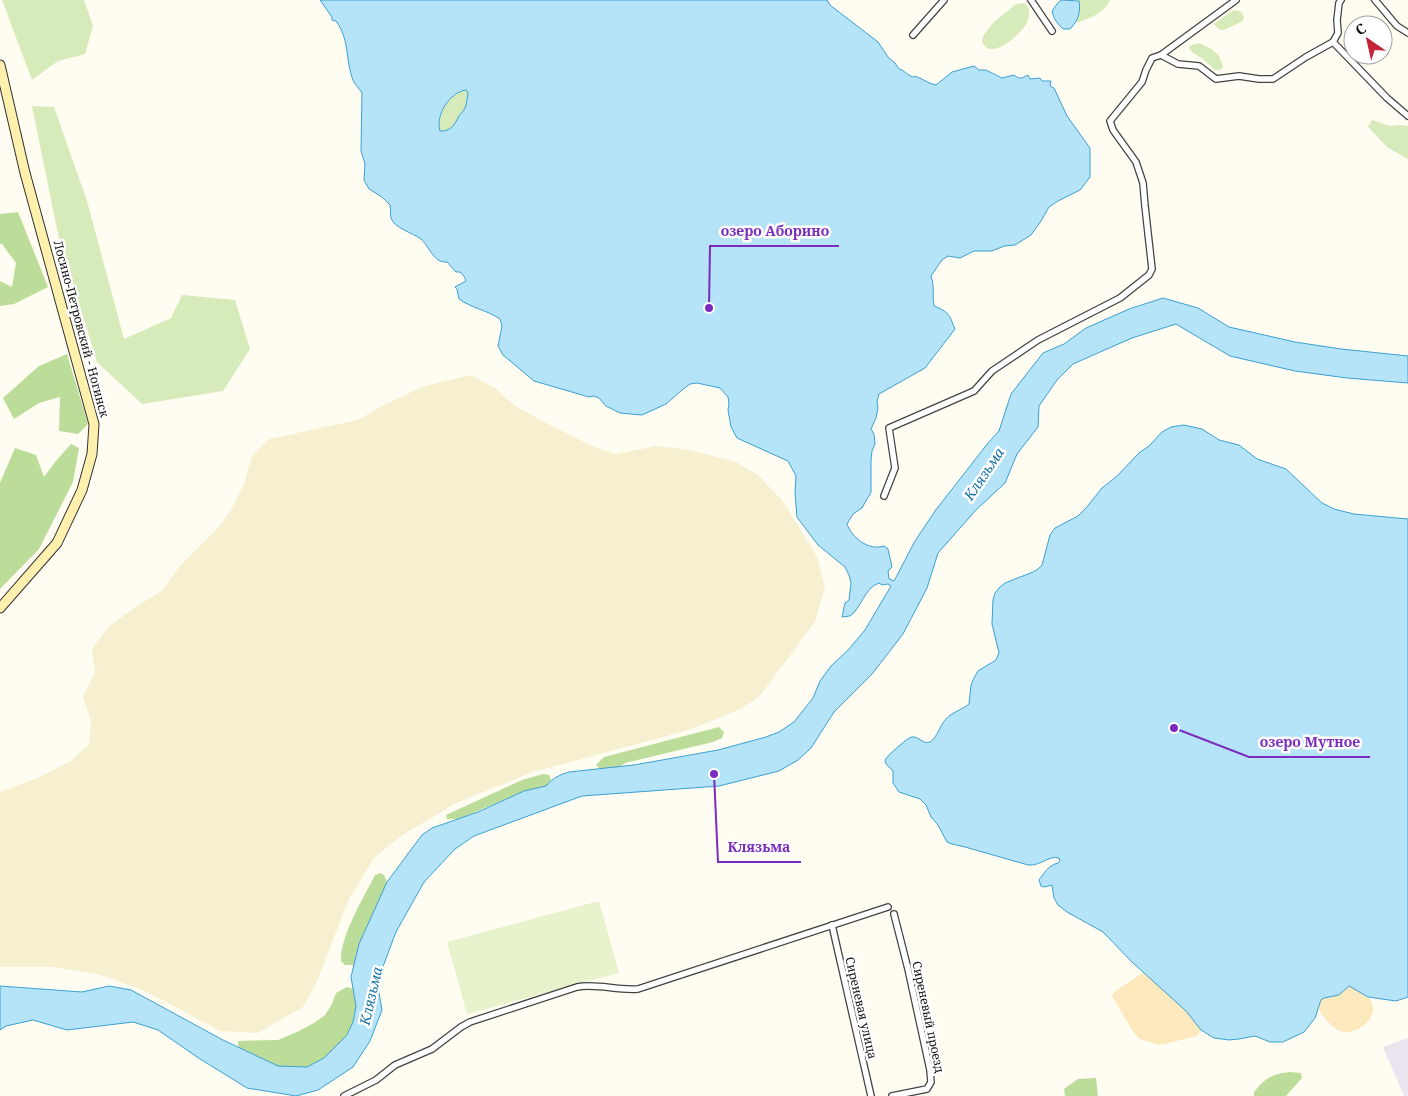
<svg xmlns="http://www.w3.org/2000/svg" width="1408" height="1096" font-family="'Noto Serif',serif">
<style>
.industrial{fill:#ece4ee}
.farmland{fill:#f6f0d1}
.green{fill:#d7ebba}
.forest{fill:#bcdc99}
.sand{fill:#fce9bd}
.pitch{fill:#e8f2cc}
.water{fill:#b5e4f8;stroke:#3aa0d1;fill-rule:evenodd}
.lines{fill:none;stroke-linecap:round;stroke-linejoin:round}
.minor-casing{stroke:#434343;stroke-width:8}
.secondary-casing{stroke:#323232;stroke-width:11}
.minor{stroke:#fff;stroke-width:5.5}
.secondary{stroke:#fff0ad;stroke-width:9}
.labels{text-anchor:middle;stroke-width:5;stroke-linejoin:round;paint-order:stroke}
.street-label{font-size:12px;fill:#101010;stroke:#fff}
.water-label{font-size:14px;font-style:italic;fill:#1471a6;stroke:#fff}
.leader{fill:none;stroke:#7b2cbf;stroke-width:2}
.callout-dot{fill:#7b2cbf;stroke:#fff;stroke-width:2}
.callout-label{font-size:14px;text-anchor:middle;font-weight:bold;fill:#7b2cbf;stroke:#fff;stroke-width:5;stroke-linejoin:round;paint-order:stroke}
</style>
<rect width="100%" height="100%" fill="#fffcf2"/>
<path class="industrial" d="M 1408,1038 L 1408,1096 L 1404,1096 L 1383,1047 Z"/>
<path class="farmland" d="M 471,375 L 495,388 L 514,405 L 548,424 L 594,447 L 615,454 L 657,446 L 690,450 L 736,462 L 758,475 L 782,500 L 817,557 L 825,587 L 815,622 L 759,697 L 740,709 L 689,730 L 533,772 L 456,803 L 401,836 L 374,858 L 348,901 L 318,979 L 303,1007 L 258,1033 L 220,1031 L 145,991 L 98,974 L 51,967 L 0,967 L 0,792 L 42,776 L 71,761 L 89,744 L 91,722 L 83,696 L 95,672 L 92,649 L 108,627 L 134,608 L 163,590 L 179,567 L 217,529 L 231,510 L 244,484 L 252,456 L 269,439 L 358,420 L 382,406 L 424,386 Z"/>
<g class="green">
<path d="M 2,0 L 84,0 L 93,26 L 85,54 L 58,61 L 32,80 Z"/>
<path d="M 1078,0 L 1110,0 C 1104,13 1089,19 1076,23 L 1078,15 Z"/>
<path d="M 1024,3 L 1029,8 C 1029,11 1029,17 1028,20 C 1024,31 1003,50 991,49 C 986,49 984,45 982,42 L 983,36 L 993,23 L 1016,4 Z"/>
<path d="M 1235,10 L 1241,12 L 1244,17 L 1243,21 L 1224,30 L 1220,30 L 1214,24 L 1232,11 Z"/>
<path d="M 1199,43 C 1212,48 1220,53 1223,67 L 1220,70 L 1215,70 L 1203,59 L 1192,52 L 1189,48 L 1191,45 Z"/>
<path d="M 466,90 L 468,93 C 467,98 467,105 464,110 C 463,112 460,114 459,116 C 455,125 451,132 440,131 C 435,115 450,93 466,90 Z"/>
<path d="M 32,106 L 54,107 L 87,201 L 124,339 L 171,318 L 182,295 L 235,300 L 250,349 L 223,391 L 142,404 L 97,362 L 58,234 Z"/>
<path d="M 1372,120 L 1390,126 L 1400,125 L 1408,126 L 1408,159 L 1387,147 L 1368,127 Z"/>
</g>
<g class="forest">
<path d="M 18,212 L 48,287 L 14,304 L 0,306 L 0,281 L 12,287 L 16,263 L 2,244 L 0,244 L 0,214 Z"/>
<path d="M 67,354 L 88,424 L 78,434 L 59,431 L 60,397 L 39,403 L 14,419 L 3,398 L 39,366 Z"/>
<path d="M 71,444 L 79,448 L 73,482 L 39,549 L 0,589 L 0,483 L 15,448 L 36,455 L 44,477 L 55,462 Z"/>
<path d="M 719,727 L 724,732 L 722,738 L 713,742 L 625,763 L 619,767 L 600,769 L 596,765 L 604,757 Z"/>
<path d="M 543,774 L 549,775 L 551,780 L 546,786 L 524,791 L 459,819 L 447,819 L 446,815 L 522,780 Z"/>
<path d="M 380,873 L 384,875 L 387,882 L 359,944 L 354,965 L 345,965 L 341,961 C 340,936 364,897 375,875 Z"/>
<path d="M 347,987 L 353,989 L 356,1006 L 353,1022 L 347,1035 L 324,1058 L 307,1067 L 278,1066 L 238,1047 L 238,1041 L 278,1040 L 299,1031 L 314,1023 L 325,1015 L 332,1004 L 336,993 Z"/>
<path d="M 1290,1072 L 1301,1073 L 1302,1078 L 1286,1096 L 1254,1096 L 1254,1092 C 1265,1078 1272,1074 1290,1072 Z"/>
<path d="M 1096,1078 L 1098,1096 L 1065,1096 L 1064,1089 L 1078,1079 Z"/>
</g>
<g class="sand">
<path d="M 1144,972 L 1186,1011 L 1201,1030 L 1197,1036 L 1164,1044 L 1156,1044 L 1140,1039 L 1134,1033 L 1112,996 L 1114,992 Z"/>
<path d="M 1349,986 C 1355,989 1365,993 1369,998 C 1382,1014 1362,1032 1346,1032 C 1334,1032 1322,1016 1318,1007 L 1321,1000 L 1324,998 L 1330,998 L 1342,992 Z"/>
</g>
<path class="pitch" d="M 599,901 L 619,973 L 467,1014 L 447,942 Z"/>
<g class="water">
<path d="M 320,0 L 827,0 L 830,5 L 878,42 L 888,57 L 895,63 L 899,69 C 904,70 905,73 909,75 C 915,79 911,75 917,77 C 923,79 929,84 936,85 L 952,72 L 974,66 L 979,70 L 986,70 L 1002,78 L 1014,75 C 1020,80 1022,78 1028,75 L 1030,79 L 1040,78 L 1042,81 L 1051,81 L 1050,86 L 1054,88 L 1067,116 L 1090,148 L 1090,177 L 1080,190 L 1058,201 L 1049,207 L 1041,221 L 1031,235 L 1015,245 L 1004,246 L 992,251 L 974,251 L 960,258 L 948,256 L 942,260 L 931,276 C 935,288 932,293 934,306 C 949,312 949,314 955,329 L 925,368 L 879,394 L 877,401 L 878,408 L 876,418 L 871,429 L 874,434 L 875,444 L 872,451 L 871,460 L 871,492 L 862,508 L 853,514 L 847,524 C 852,538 869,551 884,546 L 888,549 L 892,567 L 888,571 L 889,579 L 894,581 L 915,541 L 935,511 L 988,443 L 999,431 L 1011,394 L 1043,353 L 1064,344 L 1086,328 L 1129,309 L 1163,298 L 1198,308 L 1229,327 L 1295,342 L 1341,349 L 1408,356 L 1408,383 L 1347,378 L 1295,371 L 1230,356 L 1176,324 L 1132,338 L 1073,364 L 1057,380 L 1039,406 L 1038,427 L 1017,454 L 1005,483 L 976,510 L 938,553 L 927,588 L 903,634 L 872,674 L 834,712 L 811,748 L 798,760 L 779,771 L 719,786 L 582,796 L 474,836 L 455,849 L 424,882 L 396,932 L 379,977 L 378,987 L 382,1010 L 370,1041 L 353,1067 L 318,1090 L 296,1096 L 247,1088 L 200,1059 L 158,1030 L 133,1022 L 67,1030 L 33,1020 L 6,1026 L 0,1030 L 0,986 L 82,992 L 109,986 L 131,990 L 223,1040 L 278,1066 L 307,1067 L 324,1058 L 347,1035 L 353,1022 L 356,1006 L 351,977 L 359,944 L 387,882 L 422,835 L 432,828 L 478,812 L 524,791 L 546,786 C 553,778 559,775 569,772 L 634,765 L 718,750 L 766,737 L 779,732 L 794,722 L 813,698 L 820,681 L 831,666 L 849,649 L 865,630 L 891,586 L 888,584 L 882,585 L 879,583 C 864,588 861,609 850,616 C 849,616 843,617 842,617 L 845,603 L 849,600 L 851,583 L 849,575 L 845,567 L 818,545 L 797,517 L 795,493 L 796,476 L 788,461 L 737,438 L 731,427 L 728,410 L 729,403 L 728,397 L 720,388 L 697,383 L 690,384 L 682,390 L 666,404 L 642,415 L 620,413 L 606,406 L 599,398 L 594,396 L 589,397 L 534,381 L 503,355 L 498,346 L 502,326 L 500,319 C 487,310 471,308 459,299 L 457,289 L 455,287 L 466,281 C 464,276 462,271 456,272 L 447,262 C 433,263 430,247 421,239 C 413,233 394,228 391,218 C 390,214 391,209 390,205 L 382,197 L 369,189 L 364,180 L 365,164 L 361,151 L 362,93 C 359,88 355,85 353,80 C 345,59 350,40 336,21 L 332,20 L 332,17 ZM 466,90 L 468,93 C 467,98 467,105 464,110 C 463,112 460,114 459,116 C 455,124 451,132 440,131 C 435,115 450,92 466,90 Z"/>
<path d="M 1061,0 L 1079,1 C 1081,12 1078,21 1070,29 L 1063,29 C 1057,23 1054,20 1052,11 L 1057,4 Z"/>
<path d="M 1184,425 L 1202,429 L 1219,440 L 1239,445 L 1257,459 L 1286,469 L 1322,503 L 1334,509 L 1354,514 L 1408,519 L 1408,997 L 1396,1001 L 1368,997 L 1349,986 L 1339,995 L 1324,998 L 1321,1000 L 1315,1018 L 1304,1032 L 1283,1042 L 1270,1042 L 1255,1036 L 1239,1039 L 1229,1040 L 1214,1038 L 1201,1030 L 1186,1011 L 1132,962 L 1103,932 L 1067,912 L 1058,905 L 1054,898 L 1052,885 L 1044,887 L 1041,886 L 1039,880 C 1044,873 1049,865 1058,863 L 1060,861 L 1059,858 C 1049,855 1041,866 1028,865 L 965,847 L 952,844 L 947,842 L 938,825 L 931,817 L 926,805 L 920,799 L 899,792 L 893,783 L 893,771 L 886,764 L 885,760 C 887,756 908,737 912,737 C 919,736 923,745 930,742 C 937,738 940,725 946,719 C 952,712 962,710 969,704 L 971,685 L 974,678 L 978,671 L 996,660 L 999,653 L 992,624 L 993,600 L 995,593 L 999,588 L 1005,583 L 1033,572 L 1038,569 L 1042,565 L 1050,535 L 1055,528 L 1078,516 L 1086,508 L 1102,488 L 1117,476 L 1139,453 L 1149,446 L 1162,432 L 1171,427 Z"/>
</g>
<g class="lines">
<defs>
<g id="minor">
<path d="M 1031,0 L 1052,31"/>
<path d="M 1375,0 L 1397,26 L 1408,33"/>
<path d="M 913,35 L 944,0"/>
<path d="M 1333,42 L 1387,98 L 1408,116"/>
<path d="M 1161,55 L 1236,0"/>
<path d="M 884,496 L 895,468 L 889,428 L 974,391 L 992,371 L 1038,340 L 1120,298 L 1149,275 L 1152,269 L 1145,206 L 1143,183 L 1136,162 L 1113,130 L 1110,121 L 1142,82 L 1146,70 L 1152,58 L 1161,55 L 1178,64 L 1199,66 L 1216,79 L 1239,76 L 1259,79 L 1273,79 L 1306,57 L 1333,42 L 1338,33 L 1337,20 L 1339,3 L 1341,0"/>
<path d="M 832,925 L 871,1096"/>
<path d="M 344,1096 L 376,1080 L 395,1065 L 432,1049 L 461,1027 L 470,1022 L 577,987 C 597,983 617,991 638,989 L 888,907"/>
<path d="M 892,1096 L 927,1089 L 931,1082 L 930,1070 L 908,969 L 894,914"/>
</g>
<path id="secondary" d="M 0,65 L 25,173 L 94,424 L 92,454 L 82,490 L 57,543 L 0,608"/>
</defs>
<use href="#minor" class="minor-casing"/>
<use href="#secondary" class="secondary-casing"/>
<use href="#minor" class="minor"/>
<use href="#secondary" class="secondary"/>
</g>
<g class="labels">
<g class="street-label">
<text transform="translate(81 329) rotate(75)" y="4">Лосино-Петровский - Ногинск</text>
<text transform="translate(861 1008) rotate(77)" y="4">Сиреневая улица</text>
<text transform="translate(928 1017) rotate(78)" y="4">Сиреневый проезд</text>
</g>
<g class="water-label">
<text transform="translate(984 474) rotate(-56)" y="5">Клязьма</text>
<text transform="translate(371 996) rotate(-77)" y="5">Клязьма</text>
</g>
</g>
<path class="leader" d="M709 308L710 246H839M1174 728L1249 757H1370M714 774L718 862H801"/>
<g class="callout-dot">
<circle cx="709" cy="308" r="5"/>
<circle cx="1174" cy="728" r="5"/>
<circle cx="714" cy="774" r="5"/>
</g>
<g class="callout-label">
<text x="775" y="236">озеро Аборино</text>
<text x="1310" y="747">озеро Мутное</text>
<text x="759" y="852">Клязьма</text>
</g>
<g transform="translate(1368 40) rotate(326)"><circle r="24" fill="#ffffff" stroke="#9f9f9f"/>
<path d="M0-4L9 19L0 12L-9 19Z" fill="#c42337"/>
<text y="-8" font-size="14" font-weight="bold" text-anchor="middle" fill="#101010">С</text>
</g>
</svg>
